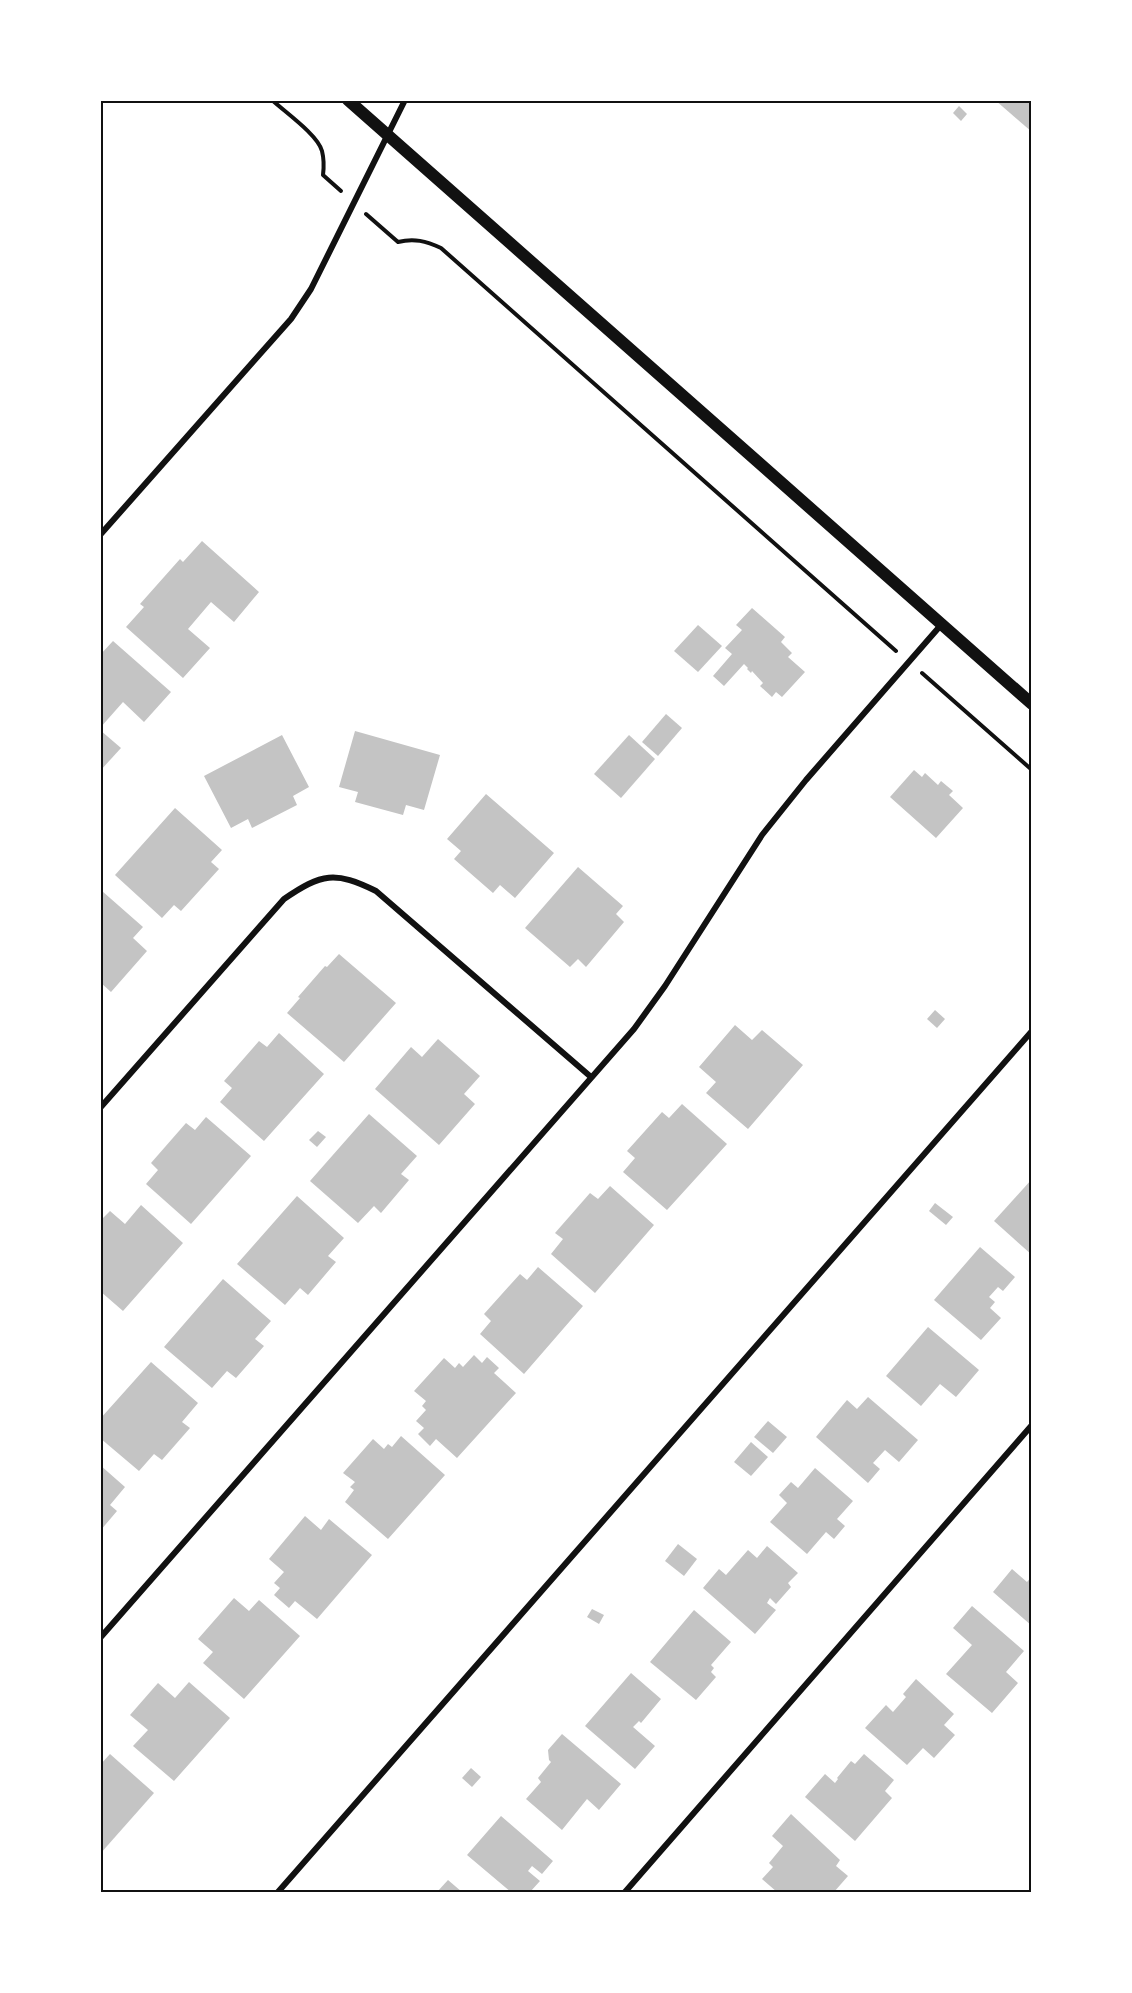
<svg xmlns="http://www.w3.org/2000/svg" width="1132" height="1993" font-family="Karla,sans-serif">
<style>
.building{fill:#c4c4c4}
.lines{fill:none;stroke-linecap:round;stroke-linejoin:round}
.path{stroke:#111;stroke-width:4}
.minor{stroke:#111;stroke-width:6}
.secondary{stroke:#111;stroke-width:12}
.neatline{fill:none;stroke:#111;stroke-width:2}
</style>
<rect width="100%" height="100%" fill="#fff"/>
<g class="building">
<path d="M 995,100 L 1032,100 L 1032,132 Z"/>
<path d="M 959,106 L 967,114 L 961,121 L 953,113 Z"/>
<path d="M 202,541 L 259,592 L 234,622 L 211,602 L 188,629 L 210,648 L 183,678 L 126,627 L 144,607 L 140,604 L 180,559 L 183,562 Z"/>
<path d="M 752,608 L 785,637 L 781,642 L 792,653 L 788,657 L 805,672 L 782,697 L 776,692 L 772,697 L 760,686 L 763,683 L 752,671 L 751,673 L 747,669 L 748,668 L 744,664 L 724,686 L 713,676 L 732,654 L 725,648 L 742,630 L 736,625 Z"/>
<path d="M 698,625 L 722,646 L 698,672 L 674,651 Z"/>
<path d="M 113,641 L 171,692 L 144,722 L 123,702 L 100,728 L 100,655 Z"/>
<path d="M 666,714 L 682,728 L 658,756 L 642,742 Z"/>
<path d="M 100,730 L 121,748 L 100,771 Z"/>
<path d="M 355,731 L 440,755 L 424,810 L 406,805 L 403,815 L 355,802 L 358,792 L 339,787 Z"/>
<path d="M 282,735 L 309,787 L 293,796 L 297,805 L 252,828 L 248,819 L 231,828 L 204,776 Z"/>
<path d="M 629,735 L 655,759 L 621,798 L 594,774 Z"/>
<path d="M 914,770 L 922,777 L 925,773 L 938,785 L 941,781 L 953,791 L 949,795 L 963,808 L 936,838 L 890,797 Z"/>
<path d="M 486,794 L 554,853 L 515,898 L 500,885 L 493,893 L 454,859 L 461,851 L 447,839 Z"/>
<path d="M 175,808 L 222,850 L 211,862 L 219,869 L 181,911 L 174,905 L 162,918 L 115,875 Z"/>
<path d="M 578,867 L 623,906 L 616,914 L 624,922 L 586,967 L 578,959 L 570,967 L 525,928 Z"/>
<path d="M 102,891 L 143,927 L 133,938 L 147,951 L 111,992 L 100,982 Z"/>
<path d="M 339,954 L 396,1003 L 344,1062 L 287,1013 L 300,998 L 298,997 L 325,966 L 327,967 Z"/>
<path d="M 935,1010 L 945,1019 L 937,1028 L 927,1019 Z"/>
<path d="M 735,1025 L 752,1040 L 762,1030 L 803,1065 L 748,1129 L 706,1093 L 716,1082 L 699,1067 Z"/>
<path d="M 279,1033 L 324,1074 L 264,1141 L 220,1102 L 232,1088 L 224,1081 L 259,1041 L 267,1047 Z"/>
<path d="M 438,1039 L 480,1076 L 464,1094 L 475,1104 L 439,1145 L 375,1089 L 411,1047 L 422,1057 Z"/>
<path d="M 682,1104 L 727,1144 L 667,1210 L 623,1172 L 635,1158 L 627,1151 L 662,1112 L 669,1118 Z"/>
<path d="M 369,1114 L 417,1156 L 401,1174 L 409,1180 L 381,1213 L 374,1206 L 358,1223 L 310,1181 Z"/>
<path d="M 206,1117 L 251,1156 L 191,1224 L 146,1184 L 158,1170 L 151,1163 L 186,1123 L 195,1130 Z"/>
<path d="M 318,1131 L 326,1137 L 317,1147 L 309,1140 Z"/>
<path d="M 1032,1179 L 1032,1255 L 994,1221 Z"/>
<path d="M 610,1186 L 654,1225 L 595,1293 L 551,1254 L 563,1239 L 555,1233 L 590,1193 L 598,1199 Z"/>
<path d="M 297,1196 L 344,1238 L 328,1256 L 336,1262 L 308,1295 L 300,1288 L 285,1305 L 237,1264 Z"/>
<path d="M 935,1203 L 953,1217 L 946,1225 L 929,1211 Z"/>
<path d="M 141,1205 L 183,1243 L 123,1311 L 100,1291 L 100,1221 L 110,1211 L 125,1224 Z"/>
<path d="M 980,1247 L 1015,1277 L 1003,1291 L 998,1287 L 989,1297 L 995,1302 L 990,1308 L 1001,1318 L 981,1340 L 934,1300 Z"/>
<path d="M 538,1267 L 583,1306 L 524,1374 L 480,1334 L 491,1321 L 484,1314 L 520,1274 L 527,1280 Z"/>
<path d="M 223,1279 L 271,1321 L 255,1339 L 264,1346 L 236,1378 L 227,1371 L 212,1388 L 164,1347 Z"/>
<path d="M 928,1327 L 979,1370 L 956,1397 L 940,1384 L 921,1406 L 886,1376 Z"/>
<path d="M 474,1355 L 482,1363 L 487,1357 L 499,1368 L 494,1373 L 516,1393 L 457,1458 L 436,1439 L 430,1446 L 418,1434 L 424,1428 L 416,1421 L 426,1410 L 422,1406 L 426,1401 L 414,1391 L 444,1358 L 455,1368 L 459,1363 L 463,1367 Z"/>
<path d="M 151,1362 L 198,1403 L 182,1422 L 190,1428 L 162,1460 L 154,1454 L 139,1471 L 100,1438 L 100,1419 Z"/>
<path d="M 868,1397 L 918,1440 L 899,1462 L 885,1450 L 873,1463 L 880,1469 L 868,1483 L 816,1437 L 847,1400 L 857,1409 Z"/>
<path d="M 768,1421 L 787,1437 L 773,1453 L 754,1437 Z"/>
<path d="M 401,1436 L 445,1475 L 388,1539 L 345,1502 L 354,1490 L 350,1487 L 355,1482 L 343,1473 L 373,1439 L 384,1449 L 388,1444 L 392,1447 Z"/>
<path d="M 751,1442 L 768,1457 L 751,1476 L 734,1462 Z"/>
<path d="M 100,1465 L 125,1487 L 110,1505 L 117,1511 L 100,1531 Z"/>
<path d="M 815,1468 L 853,1501 L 837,1519 L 845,1526 L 834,1539 L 826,1532 L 807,1554 L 770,1522 L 787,1503 L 779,1495 L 791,1482 L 798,1488 Z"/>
<path d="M 305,1516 L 321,1530 L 329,1519 L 372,1555 L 317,1619 L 295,1601 L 289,1608 L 274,1595 L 280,1588 L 274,1583 L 284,1572 L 269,1559 Z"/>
<path d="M 678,1544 L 697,1559 L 684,1576 L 665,1561 Z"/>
<path d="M 767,1546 L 798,1573 L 788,1583 L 791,1587 L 776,1604 L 770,1598 L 767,1603 L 776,1610 L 755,1634 L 703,1588 L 719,1569 L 726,1575 L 748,1550 L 757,1558 Z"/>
<path d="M 1012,1569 L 1027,1582 L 1032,1576 L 1032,1626 L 993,1592 Z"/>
<path d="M 234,1598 L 249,1611 L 259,1600 L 300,1636 L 244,1699 L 203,1663 L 213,1652 L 198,1639 Z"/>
<path d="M 972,1606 L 1024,1651 L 1006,1672 L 1018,1683 L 992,1713 L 946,1674 L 972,1645 L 953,1628 Z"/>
<path d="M 592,1609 L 604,1615 L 599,1624 L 587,1617 Z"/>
<path d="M 694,1610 L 731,1642 L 711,1665 L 714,1668 L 711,1672 L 716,1677 L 696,1700 L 650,1662 Z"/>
<path d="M 631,1673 L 661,1699 L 641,1723 L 639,1721 L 633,1727 L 655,1746 L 635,1769 L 585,1726 Z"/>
<path d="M 916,1679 L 954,1714 L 944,1725 L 955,1735 L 934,1758 L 923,1748 L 907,1765 L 865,1728 L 886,1705 L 893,1712 L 906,1697 L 903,1694 Z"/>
<path d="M 189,1682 L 230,1718 L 174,1781 L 133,1746 L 148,1730 L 130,1715 L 158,1683 L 175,1698 Z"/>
<path d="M 562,1734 L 621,1784 L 599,1810 L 587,1799 L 562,1830 L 526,1799 L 541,1782 L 538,1778 L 551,1762 L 549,1760 L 548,1750 Z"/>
<path d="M 110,1754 L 154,1793 L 100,1854 L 100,1765 Z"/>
<path d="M 864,1754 L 894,1780 L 885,1791 L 892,1798 L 855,1841 L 805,1797 L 825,1774 L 835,1783 L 838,1779 L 837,1778 L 851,1761 L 855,1764 Z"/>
<path d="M 471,1768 L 481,1777 L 472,1787 L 462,1778 Z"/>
<path d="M 791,1814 L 840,1860 L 836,1866 L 848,1876 L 834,1892 L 813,1891 L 777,1892 L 762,1879 L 773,1867 L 769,1863 L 783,1846 L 772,1836 Z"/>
<path d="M 501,1816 L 553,1861 L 542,1874 L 532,1866 L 528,1871 L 540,1881 L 530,1892 L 511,1892 L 467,1855 Z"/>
<path d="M 448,1880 L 462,1892 L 437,1892 Z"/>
</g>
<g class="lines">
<g class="path">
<path d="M 272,100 C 285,112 318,135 322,151 C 324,159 324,167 323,175 L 341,191"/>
<path d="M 366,214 L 398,242 C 414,238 426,241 441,248 L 896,651"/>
<path d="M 922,673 L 1032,770"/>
</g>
<g class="minor">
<path d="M 100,535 L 291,319 L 311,289 L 405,100"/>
<path d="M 100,1108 L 284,899 C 322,873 335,871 376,891 L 591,1077"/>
<path d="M 100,1638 L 634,1029 L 665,986 L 762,835 L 806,780 L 941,625"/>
<path d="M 278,1892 L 1032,1031"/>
<path d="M 625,1892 L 1032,1425"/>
</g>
<path class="secondary" d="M 348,100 L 1032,704"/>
</g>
<rect width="1132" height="1993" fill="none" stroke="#ffffff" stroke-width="204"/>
<rect x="102" y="102" width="928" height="1789" class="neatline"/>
</svg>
